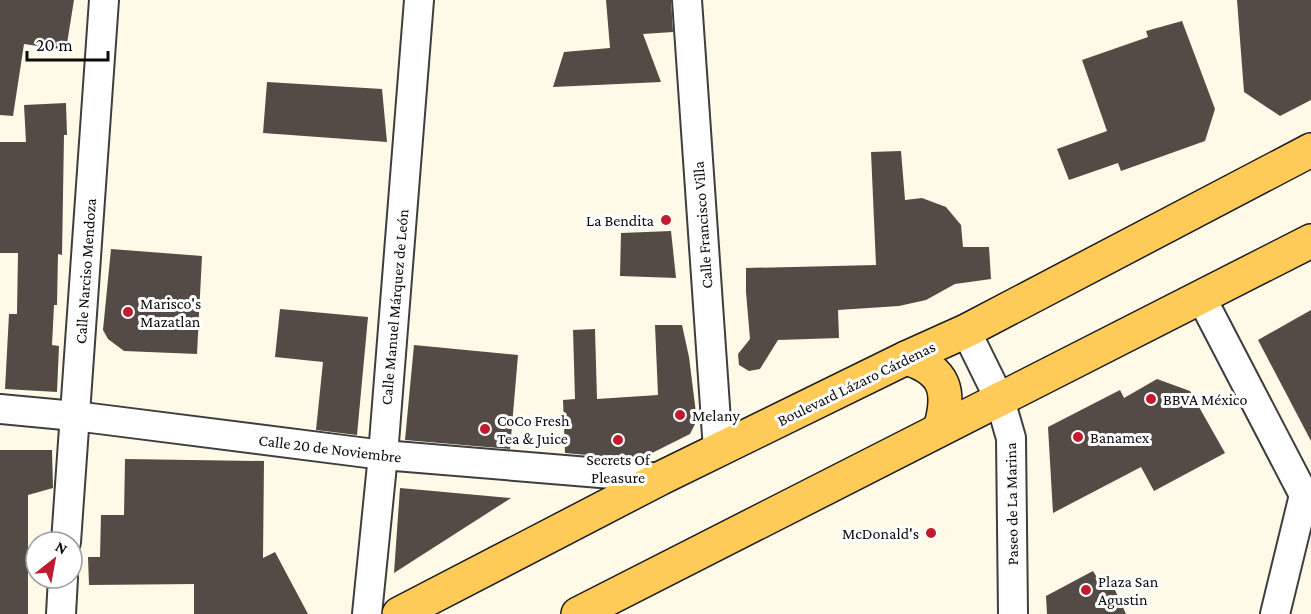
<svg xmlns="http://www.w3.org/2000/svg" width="1311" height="614" font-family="'Crimson Pro',serif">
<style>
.building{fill:#544b46}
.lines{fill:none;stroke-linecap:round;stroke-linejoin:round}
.minor-casing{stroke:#3e3e3e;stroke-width:32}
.major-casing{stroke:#1c1c1c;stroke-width:36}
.minor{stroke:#fff;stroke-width:28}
.major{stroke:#ffcb58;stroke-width:33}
.poi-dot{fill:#c21b2f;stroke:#fff;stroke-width:2}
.labels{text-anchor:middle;stroke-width:6;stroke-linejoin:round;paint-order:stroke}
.poi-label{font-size:16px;fill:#0b0b0b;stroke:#fff;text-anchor:start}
.street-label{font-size:16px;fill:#0b0b0b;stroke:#fff}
</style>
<rect width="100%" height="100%" fill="#fff9e8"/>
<g class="building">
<path d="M 0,0 L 74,0 L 66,50 L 24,44 L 13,116 L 0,115 Z"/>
<path d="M 606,0 L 671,0 L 673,32 L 643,34 L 661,82 L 553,87 L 564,52 L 610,48 Z"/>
<path d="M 1237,0 L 1311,0 L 1311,100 L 1280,116 L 1244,92 Z"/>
<path d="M 1182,21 L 1215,109 L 1205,141 L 1121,171 L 1118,163 L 1069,180 L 1057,149 L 1107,131 L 1082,60 L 1148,37 L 1146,31 Z"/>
<path d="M 267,82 L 382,89 L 387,142 L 263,133 Z"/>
<path d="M 66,103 L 67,135 L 64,135 L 62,255 L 58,254 L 57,305 L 54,305 L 52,345 L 59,346 L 57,392 L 5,389 L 9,314 L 17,314 L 18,253 L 0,253 L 0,142 L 26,142 L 24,105 Z"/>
<path d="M 901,151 L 905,200 L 922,198 L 946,207 L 961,225 L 963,247 L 989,247 L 991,279 L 955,284 L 926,300 L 899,306 L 838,310 L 839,338 L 778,340 L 760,369 L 749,371 L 739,365 L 738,354 L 750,339 L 746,292 L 746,268 L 876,265 L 871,152 Z"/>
<path d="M 671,231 L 676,278 L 620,276 L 621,233 Z"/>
<path d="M 111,249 L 202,256 L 197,354 L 124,351 L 108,339 L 103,330 Z"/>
<path d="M 280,309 L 368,317 L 357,435 L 316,430 L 323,362 L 275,357 Z"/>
<path d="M 1311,310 L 1311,441 L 1258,340 Z"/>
<path d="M 655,325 L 682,325 L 689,357 L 696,413 L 695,424 L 690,434 L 644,457 L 621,458 L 565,453 L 563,400 L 575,399 L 573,330 L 595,329 L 597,399 L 658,395 Z"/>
<path d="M 414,345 L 518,355 L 510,449 L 405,440 Z"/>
<path d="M 1157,379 L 1190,391 L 1225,453 L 1154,491 L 1141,467 L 1053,513 L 1048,427 L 1120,390 L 1124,398 Z"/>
<path d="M 0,450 L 52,450 L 53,488 L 28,495 L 28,614 L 0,614 Z"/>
<path d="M 125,459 L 264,461 L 263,558 L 275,552 L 308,614 L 194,614 L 194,584 L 89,585 L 88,557 L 100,557 L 101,515 L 124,515 Z"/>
<path d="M 400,488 L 511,498 L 394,573 Z"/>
<path d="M 1093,571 L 1101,584 L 1110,579 L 1126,614 L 1047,614 L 1046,596 Z"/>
</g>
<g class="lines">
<defs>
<g id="minor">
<path d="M 687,0 L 718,450"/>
<path d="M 1201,297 L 1304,495 L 1275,614"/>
<path d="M 966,331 L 1000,400 L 1011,438 L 1013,614"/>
<path d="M 0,409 L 75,416 L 383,455 L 661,478"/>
<path d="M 66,542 L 104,0"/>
<path d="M 61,614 L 63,578"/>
<path d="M 367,614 L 383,455 L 419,0"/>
</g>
<g id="major">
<path d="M 906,358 C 946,370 951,392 940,429"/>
<path d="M 399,614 L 661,478 L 906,358 L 966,331 L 1311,150"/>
<path d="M 578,614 L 1311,241"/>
</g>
</defs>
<use href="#minor" class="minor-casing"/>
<use href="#major" class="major-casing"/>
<use href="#minor" class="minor"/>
<use href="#major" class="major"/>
</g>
<g class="poi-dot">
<circle cx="666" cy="220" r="6"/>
<circle cx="128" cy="312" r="6"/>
<circle cx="1151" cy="399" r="6"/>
<circle cx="680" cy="415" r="6"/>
<circle cx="485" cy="429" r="6"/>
<circle cx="1078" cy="437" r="6"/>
<circle cx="618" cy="440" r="6"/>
<circle cx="931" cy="533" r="6"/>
<circle cx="1086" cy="590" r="6"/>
</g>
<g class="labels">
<g class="poi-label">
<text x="654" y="226" text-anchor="end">La Bendita</text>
<text x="140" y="309">Marisco's<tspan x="140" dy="18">Mazatlan</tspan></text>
<text x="1163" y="405">BBVA México</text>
<text x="692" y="421">Melany</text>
<text x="497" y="426">CoCo Fresh<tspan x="497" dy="18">Tea &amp; Juice</tspan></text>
<text x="1090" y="443">Banamex</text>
<text x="618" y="465" text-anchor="middle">Secrets Of<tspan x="618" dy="18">Pleasure</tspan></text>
<text x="919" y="539" text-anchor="end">McDonald's</text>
<text x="1098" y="587">Plaza San<tspan x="1098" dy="18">Agustin</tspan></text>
</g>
<g class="street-label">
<text transform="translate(702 225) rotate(-94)" y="6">Calle Francisco Villa</text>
<text transform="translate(85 271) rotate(-86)" y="6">Calle Narciso Mendoza</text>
<text transform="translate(394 307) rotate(-85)" y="6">Calle Manuel Márquez de León</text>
<text transform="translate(856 383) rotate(-26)" y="6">Boulevard Lázaro Cárdenas</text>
<text transform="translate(330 448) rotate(7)" y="6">Calle 20 de Noviembre</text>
<text transform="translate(1011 504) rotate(-91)" y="6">Paseo de La Marina</text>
</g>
</g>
<g transform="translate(54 560) rotate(31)"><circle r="28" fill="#ffffff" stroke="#9d9d9d" stroke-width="1.5"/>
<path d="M0-4.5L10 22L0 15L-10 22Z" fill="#c21b2f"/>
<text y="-9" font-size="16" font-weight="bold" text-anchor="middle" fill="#0b0b0b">N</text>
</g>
<path d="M27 51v9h81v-9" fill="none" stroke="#0b0b0b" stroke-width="3"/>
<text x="36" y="51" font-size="18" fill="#0b0b0b" stroke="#ffffff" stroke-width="4.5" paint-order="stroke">20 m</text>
</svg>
